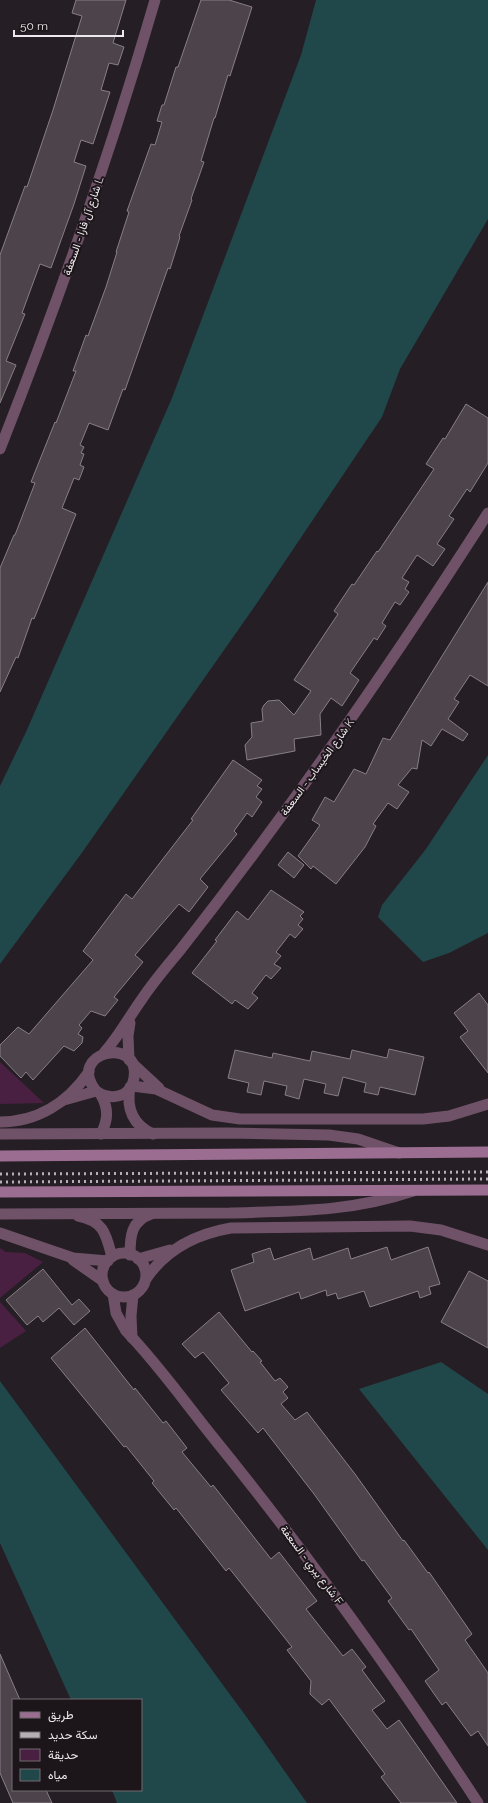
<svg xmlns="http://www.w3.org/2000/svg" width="488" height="1803" font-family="Raleway,Vazirmatn,sans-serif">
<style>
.green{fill:#4a2042}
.water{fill:#20474a}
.building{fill:#4c444a;stroke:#877f85}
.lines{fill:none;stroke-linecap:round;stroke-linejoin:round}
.minor{stroke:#6f5268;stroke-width:11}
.tertiary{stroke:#6f5268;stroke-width:11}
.secondary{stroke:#9b6d91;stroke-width:11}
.rail{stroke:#b6b0b4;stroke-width:3;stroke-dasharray:2 4;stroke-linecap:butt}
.labels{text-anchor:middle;stroke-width:4;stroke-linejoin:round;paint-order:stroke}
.street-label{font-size:11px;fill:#eee9ec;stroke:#1c151a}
</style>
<rect width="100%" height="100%" fill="#251e24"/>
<g class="green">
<path d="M 0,1062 L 44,1103 L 0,1104 Z"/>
<path d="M 0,1248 L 6,1252 L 25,1253 L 43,1262 L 0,1298 Z"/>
<path d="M 0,1302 L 26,1331 L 0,1348 Z"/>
</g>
<g class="water">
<path d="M 316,0 L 488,0 L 488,219 L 400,369 L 382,417 L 257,603 L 81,854 L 0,964 L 0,786 L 26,732 L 172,398 L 301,55 Z"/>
<path d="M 488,755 L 488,933 L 449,953 L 423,962 L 378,917 L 382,905 L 426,849 Z"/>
<path d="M 441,1362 L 488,1394 L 488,1550 L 359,1389 Z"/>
<path d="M 0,1381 L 248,1719 L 307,1803 L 117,1803 L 112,1790 L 141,1790 L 141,1700 L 71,1700 L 0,1543 Z"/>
</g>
<g class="building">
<path d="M 76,0 L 126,0 L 113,43 L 124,47 L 118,65 L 109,63 L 101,90 L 110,92 L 93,144 L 81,140 L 74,162 L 86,166 L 74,204 L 51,268 L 40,264 L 22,313 L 25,314 L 6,361 L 16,365 L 0,403 L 0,255 L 25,186 L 27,187 L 53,110 L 82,16 L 72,13 Z"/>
<path d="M 201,0 L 229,0 L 252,7 L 230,76 L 228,75 L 215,118 L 214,118 L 201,161 L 204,162 L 191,199 L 192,200 L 179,236 L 180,237 L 170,269 L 168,268 L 125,390 L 123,389 L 108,430 L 89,423 L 80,445 L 84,447 L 81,453 L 84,454 L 80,465 L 84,467 L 79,480 L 74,478 L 62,508 L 76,514 L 34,619 L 32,618 L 18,658 L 16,657 L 0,692 L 0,568 L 14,535 L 15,535 L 35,483 L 31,482 L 55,422 L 56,423 L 76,371 L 73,371 L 86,335 L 88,336 L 106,287 L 117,252 L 116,252 L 129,212 L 127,211 L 151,144 L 155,145 L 162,122 L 157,121 L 162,105 L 164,105 L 176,67 L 178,67 Z"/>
<path d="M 466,404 L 488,418 L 488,463 L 470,492 L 467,489 L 449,516 L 454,519 L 437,544 L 445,549 L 433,566 L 417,555 L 402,578 L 409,582 L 405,589 L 409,592 L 400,605 L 395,602 L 382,623 L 386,626 L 377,640 L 374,638 L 350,673 L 359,680 L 342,706 L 331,698 L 320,714 L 321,735 L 294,739 L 295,751 L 247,760 L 245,745 L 252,737 L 251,723 L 263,721 L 262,709 L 264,705 L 268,701 L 279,700 L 294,715 L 311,691 L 294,680 L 338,614 L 334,611 L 352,584 L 354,585 L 377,551 L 378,552 L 434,469 L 426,464 L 443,438 L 445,439 Z"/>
<path d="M 488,582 L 488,686 L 470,675 L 454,699 L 459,702 L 448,719 L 468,734 L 463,741 L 442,729 L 431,746 L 422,740 L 417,769 L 412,768 L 398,785 L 409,792 L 397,809 L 388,803 L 373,824 L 376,826 L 365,847 L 336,884 L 313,866 L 311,869 L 298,856 L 320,825 L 312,820 L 325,797 L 334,802 L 354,769 L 366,774 L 383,738 L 390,740 Z"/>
<path d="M 233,760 L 262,780 L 257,786 L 262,789 L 256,797 L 262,802 L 252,817 L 247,813 L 234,831 L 237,834 L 200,879 L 208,887 L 189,912 L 179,904 L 135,955 L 143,962 L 114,997 L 118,1000 L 105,1016 L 91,1011 L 79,1025 L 82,1028 L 78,1034 L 83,1037 L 82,1043 L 74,1051 L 64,1046 L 33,1080 L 26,1072 L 21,1078 L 0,1056 L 0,1045 L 18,1027 L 29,1034 L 93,960 L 83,951 L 126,894 L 132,899 L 193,820 L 191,819 Z"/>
<path d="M 288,852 L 304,865 L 294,878 L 278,865 Z"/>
<path d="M 271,890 L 304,912 L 300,916 L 303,919 L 298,925 L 303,929 L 295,938 L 290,934 L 276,952 L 281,956 L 274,964 L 281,968 L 271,979 L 266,975 L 252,993 L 258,998 L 248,1009 L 235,1000 L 232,1004 L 192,973 L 217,941 L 215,940 L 237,911 L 248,920 Z"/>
<path d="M 479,993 L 488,1005 L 488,1073 L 460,1037 L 468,1031 L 454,1013 Z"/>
<path d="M 389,1049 L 424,1057 L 415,1095 L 380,1087 L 378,1095 L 364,1092 L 366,1083 L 343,1077 L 338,1096 L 324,1093 L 326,1084 L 304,1079 L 299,1099 L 285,1095 L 287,1086 L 264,1081 L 261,1095 L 247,1092 L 249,1083 L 228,1078 L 235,1050 L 272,1058 L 273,1053 L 310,1061 L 312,1051 L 350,1059 L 352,1050 L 387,1058 Z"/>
<path d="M 387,1247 L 391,1260 L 428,1247 L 440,1284 L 429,1287 L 431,1294 L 420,1298 L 418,1291 L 370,1307 L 364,1291 L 338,1299 L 336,1293 L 327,1296 L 326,1290 L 301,1299 L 299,1292 L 245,1311 L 231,1270 L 254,1262 L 252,1254 L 270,1248 L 274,1260 L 310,1248 L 313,1260 L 348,1248 L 351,1259 Z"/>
<path d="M 43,1269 L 72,1305 L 79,1299 L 90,1311 L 74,1325 L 59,1308 L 43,1322 L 38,1316 L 27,1325 L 6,1300 Z"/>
<path d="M 469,1271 L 488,1281 L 488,1348 L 441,1322 Z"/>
<path d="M 219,1312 L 252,1352 L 253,1351 L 262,1361 L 260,1362 L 275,1381 L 280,1378 L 288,1387 L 283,1392 L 288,1398 L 281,1404 L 295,1420 L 307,1412 L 355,1474 L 403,1541 L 404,1540 L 428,1573 L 429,1572 L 472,1634 L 465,1640 L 488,1673 L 488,1746 L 478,1731 L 471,1736 L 446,1702 L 442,1705 L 425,1681 L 439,1670 L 411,1629 L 409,1630 L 388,1601 L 392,1598 L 364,1560 L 362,1561 L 314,1494 L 263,1428 L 258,1433 L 221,1390 L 229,1383 L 203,1352 L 195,1358 L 182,1344 Z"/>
<path d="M 85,1328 L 134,1390 L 135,1388 L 163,1423 L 166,1421 L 187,1448 L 182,1452 L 211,1487 L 213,1485 L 271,1559 L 279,1552 L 317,1601 L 306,1609 L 343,1656 L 352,1649 L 366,1667 L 362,1670 L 385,1701 L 372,1710 L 387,1729 L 399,1720 L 457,1803 L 401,1803 L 381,1777 L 385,1774 L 329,1699 L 322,1705 L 310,1694 L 311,1681 L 287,1650 L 292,1647 L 229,1568 L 226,1571 L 176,1508 L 174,1510 L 152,1483 L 154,1481 L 126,1446 L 124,1447 L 51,1358 Z"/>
<path d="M 0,1654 L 20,1700 L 13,1700 L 13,1790 L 46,1790 L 52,1803 L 13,1803 L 0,1773 Z"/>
</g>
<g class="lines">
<g class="minor">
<path d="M 0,449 C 58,302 111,152 155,0"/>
<path d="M 104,1053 C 119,1036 129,1017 142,999 C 154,981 168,965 181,949 C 291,809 392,663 488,513"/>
<path d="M 129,1060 L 128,1036 L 130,1023"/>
<path d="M 132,1063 L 159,1088"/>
<path d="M 132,1086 L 156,1089 L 212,1115 L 240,1119 L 423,1119 L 449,1116 L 488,1104"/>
<path d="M 130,1087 C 126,1109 133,1125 153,1134"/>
<path d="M 64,1100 L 96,1091 C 110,1101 131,1098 134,1078 C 141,1035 65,1052 96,1091"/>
<path d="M 0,1122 C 38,1122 68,1102 89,1072"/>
<path d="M 101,1134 C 108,1120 109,1109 101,1095"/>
<path d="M 78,1216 C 104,1221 106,1234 112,1257"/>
<path d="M 0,1233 L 73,1258 L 108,1261"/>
<circle cx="124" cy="1275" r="22"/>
<path d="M 130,1255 C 130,1236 131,1221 151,1214"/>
<path d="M 138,1259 L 170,1250"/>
<path d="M 73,1260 L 103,1281"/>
<path d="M 146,1279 C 166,1249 196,1234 231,1228 L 410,1226 L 441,1230 L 488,1245"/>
<path d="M 113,1294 L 116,1313 L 126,1331 C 157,1363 184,1401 212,1436 C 307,1553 395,1676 478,1803"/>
<path d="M 132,1338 L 131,1316 L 133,1295"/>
</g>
<g class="tertiary">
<path d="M 0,1134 L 227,1133 L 329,1135 L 358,1139 L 399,1153"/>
<path d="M 0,1214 C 77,1214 154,1214 230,1213 C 295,1211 351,1212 413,1191"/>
</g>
<g class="secondary">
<path d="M 0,1156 L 488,1152"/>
<path d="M 0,1192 L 488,1190"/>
</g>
<g class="rail">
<path d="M 0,1174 L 488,1172"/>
<path d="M 0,1182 L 488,1179"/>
</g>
</g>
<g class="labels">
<g class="street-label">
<text transform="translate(83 226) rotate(-71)" y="4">شارع آل فارا - السعفة L</text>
<text transform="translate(317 767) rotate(-54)" y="4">شارع الخيساب - السعفة K</text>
<text transform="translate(312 1565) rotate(53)" y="4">شارع يبري - السعفة F</text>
</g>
</g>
<rect x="12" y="1699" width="130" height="92" fill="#1c151a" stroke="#706a6e"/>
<rect x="20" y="1712" width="20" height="6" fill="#9b6d91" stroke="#706a6e"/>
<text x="48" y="1719" font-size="12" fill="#eee9ec">طريق</text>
<rect x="20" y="1732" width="20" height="6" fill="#b6b0b4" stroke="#706a6e"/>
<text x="48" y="1739" font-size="12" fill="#eee9ec">سكة حديد</text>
<rect x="20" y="1749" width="20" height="12" fill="#4a2042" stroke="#706a6e"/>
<text x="48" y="1759" font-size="12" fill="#eee9ec">حديقة</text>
<rect x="20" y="1769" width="20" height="12" fill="#20474a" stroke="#706a6e"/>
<text x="48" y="1779" font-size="12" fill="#eee9ec">مياه</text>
<path d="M14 30v6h109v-6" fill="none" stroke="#eee9ec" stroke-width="2"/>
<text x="20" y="30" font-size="12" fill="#eee9ec" stroke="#1c151a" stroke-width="3" paint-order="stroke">50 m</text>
</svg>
